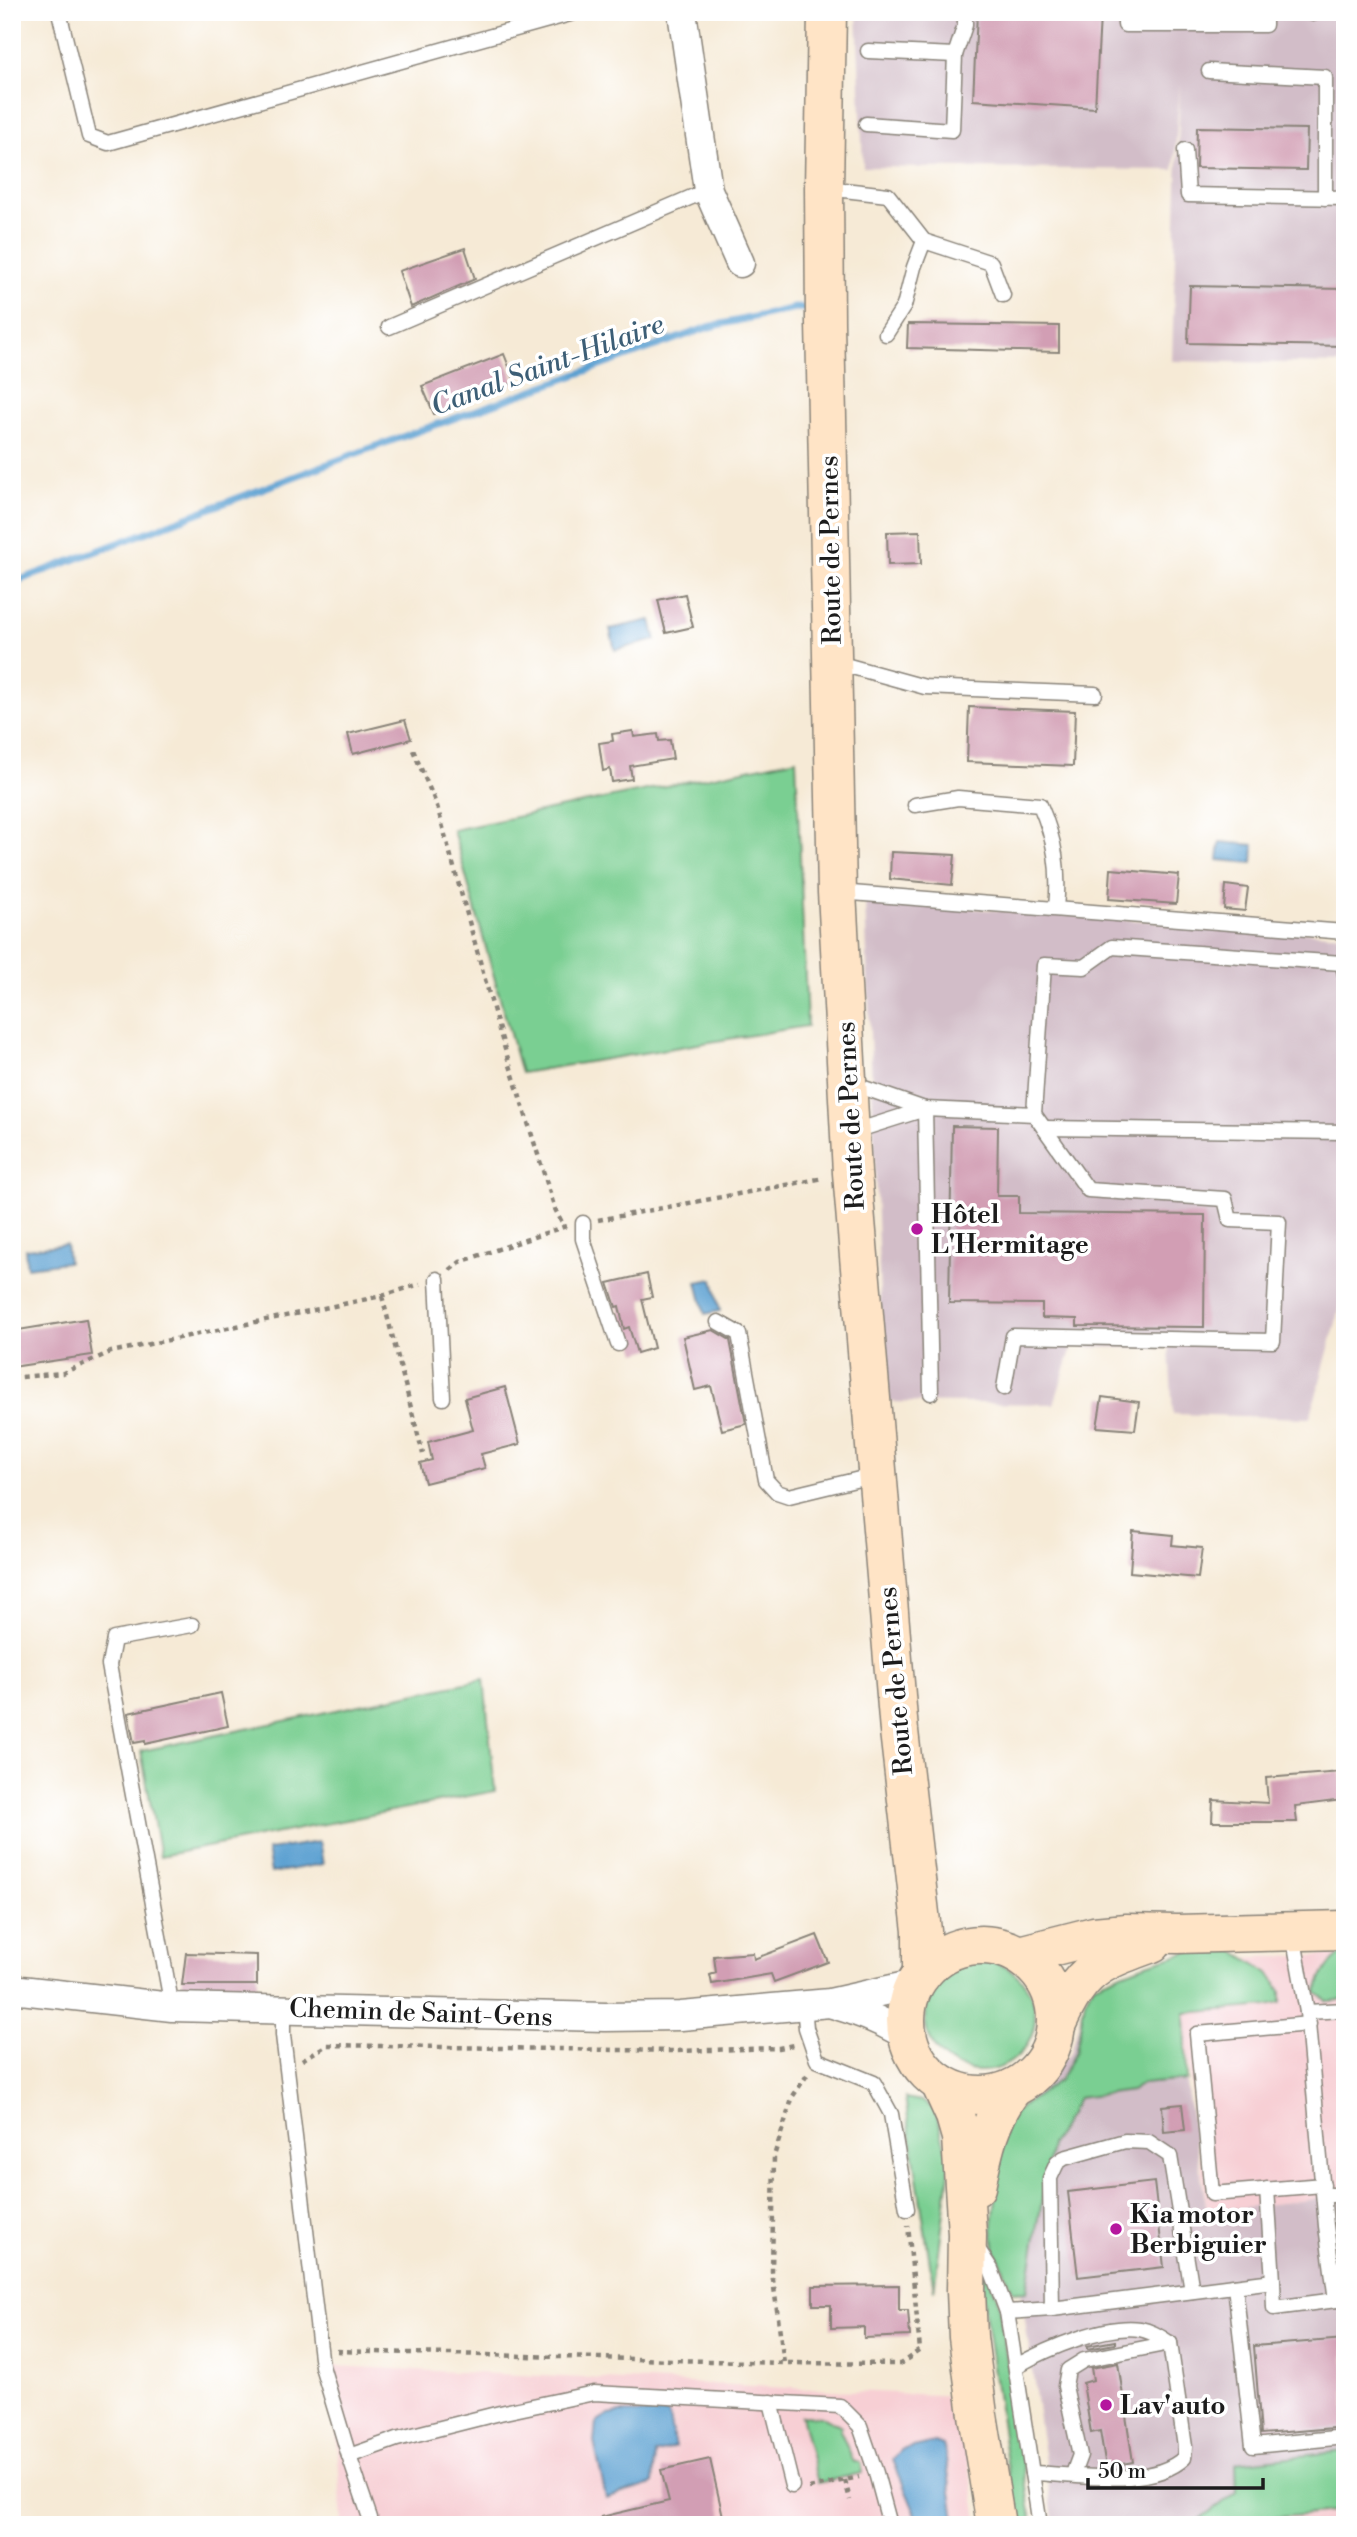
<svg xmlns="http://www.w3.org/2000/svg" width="1357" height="2537" font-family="'Libre Bodoni',serif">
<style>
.built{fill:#f7cfd4}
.industrial{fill:#d2bdc8}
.green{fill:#7acf92;stroke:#4b7657;stroke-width:2}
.water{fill:#5ca0d1;stroke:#3c5e76;stroke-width:2}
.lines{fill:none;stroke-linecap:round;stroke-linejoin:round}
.stream{stroke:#5ca0d1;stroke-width:7}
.building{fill:#d29eb4}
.lane-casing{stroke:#898379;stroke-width:17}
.street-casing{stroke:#898379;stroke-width:31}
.secondary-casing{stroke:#898379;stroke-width:41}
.path{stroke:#898379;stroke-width:4.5;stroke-dasharray:5 5;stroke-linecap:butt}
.lane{stroke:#fff;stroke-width:14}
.street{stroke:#fff;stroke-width:28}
.secondary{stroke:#ffe4c6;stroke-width:38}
.poi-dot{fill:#b5179e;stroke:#fff;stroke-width:2.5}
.labels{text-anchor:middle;stroke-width:7;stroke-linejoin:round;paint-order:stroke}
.street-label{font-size:26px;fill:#1c1c1c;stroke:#fff}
.poi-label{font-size:26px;font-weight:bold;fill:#1c1c1c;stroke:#fff;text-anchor:start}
.water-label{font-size:28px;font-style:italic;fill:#3c5e76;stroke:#fff}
</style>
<rect width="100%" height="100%" fill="#fff"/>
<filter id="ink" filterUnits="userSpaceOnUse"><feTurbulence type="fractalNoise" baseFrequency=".0143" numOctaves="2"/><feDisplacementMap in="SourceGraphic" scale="14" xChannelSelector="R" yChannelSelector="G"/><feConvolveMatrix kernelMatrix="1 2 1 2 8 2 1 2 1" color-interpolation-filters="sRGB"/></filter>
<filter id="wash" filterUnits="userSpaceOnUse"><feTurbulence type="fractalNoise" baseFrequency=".00686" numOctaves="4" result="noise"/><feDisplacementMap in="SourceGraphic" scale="28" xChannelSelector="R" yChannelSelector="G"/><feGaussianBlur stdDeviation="1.57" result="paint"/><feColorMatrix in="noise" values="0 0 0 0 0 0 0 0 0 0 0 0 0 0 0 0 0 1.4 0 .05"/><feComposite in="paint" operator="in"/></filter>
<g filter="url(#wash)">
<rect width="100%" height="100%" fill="#f6ead6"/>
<g class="built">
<path d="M 1345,1955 L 1345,2196 L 1207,2211 L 1176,1965 L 1258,1957 Z"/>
<path d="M 333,2366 L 958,2396 L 979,2525 L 342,2525 Z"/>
<path d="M 1345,2508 L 1345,2525 L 1194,2525 Z"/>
</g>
<g class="industrial">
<path d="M 857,12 L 1345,12 L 1345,364 L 1172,361 L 1180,82 L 1174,170 L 863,167 Z"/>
<path d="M 865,901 L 1345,935 L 1345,1289 L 1310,1418 L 1173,1414 L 1169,1348 L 1072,1347 L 1054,1404 L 884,1402 Z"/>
<path d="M 1167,1969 L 1207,2211 L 1345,2196 L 1345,2509 L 1203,2525 L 1054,2525 L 1000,2143 L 1037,2086 L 1071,2053 L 1081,2014 Z"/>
</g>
<g class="green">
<path d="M 796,759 L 807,1026 L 521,1073 L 453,830 Z"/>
<path d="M 484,1679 L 495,1791 L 160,1856 L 141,1751 Z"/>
<path d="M 1197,1949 L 1233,1950 L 1269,1973 L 1281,1991 L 1281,2003 L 1268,2006 L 1185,2013 L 1187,2080 L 1142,2084 L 1131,2091 L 1078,2098 L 1051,2145 L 1027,2291 L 1013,2292 L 995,2248 L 992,2230 L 1005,2125 L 1016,2111 L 1059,2080 L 1076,2051 L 1085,2000 L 1094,1984 L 1140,1966 Z"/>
<path d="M 1345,1951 L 1345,2000 L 1328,2001 L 1316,1993 C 1323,1971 1327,1965 1345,1951 Z"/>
<circle cx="980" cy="2016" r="55"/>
<path d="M 905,2098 L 922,2101 L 935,2110 L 950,2165 L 934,2290 Z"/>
<path d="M 987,2274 L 997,2296 L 1032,2525 L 1016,2525 L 983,2298 L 983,2275 Z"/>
<path d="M 801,2416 L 823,2417 L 842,2426 L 840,2430 L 854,2462 L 860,2462 L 862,2473 L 818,2483 Z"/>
<path d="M 1345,2451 L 1345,2511 L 1193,2525 L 1237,2492 L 1236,2463 Z"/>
</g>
<g class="water">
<path d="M 651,620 L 656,640 L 615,650 L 610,629 Z"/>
<path d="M 1220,842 L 1254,845 L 1253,863 L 1218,860 Z"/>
<path d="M 66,1244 L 68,1262 L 27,1267 L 25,1249 Z"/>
<path d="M 713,1279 L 720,1311 L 705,1314 L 697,1282 Z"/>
<path d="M 319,1842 L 323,1864 L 271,1873 L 267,1850 Z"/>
<path d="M 618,2413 L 668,2413 L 675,2447 L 655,2454 L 653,2484 L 606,2498 L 594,2442 L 596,2423 L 609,2415 Z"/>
<path d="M 935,2442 L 943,2445 L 945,2452 L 956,2525 L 920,2525 L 893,2460 L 901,2450 Z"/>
</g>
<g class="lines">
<path class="stream" d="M 12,583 L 349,456 L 709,327 L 795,308 L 815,309"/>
</g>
<g id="blocks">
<g class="building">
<path d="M 977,12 L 1078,12 L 1100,16 L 1095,108 L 973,100 Z"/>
<path d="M 1197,127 L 1307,129 L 1306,170 L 1196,168 Z"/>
<path d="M 465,248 L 475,279 L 411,307 L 399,271 Z"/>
<path d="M 1190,286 L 1345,289 L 1345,346 L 1188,343 Z"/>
<path d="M 908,324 L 1059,326 L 1059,352 L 907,348 Z"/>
<path d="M 504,354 L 515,382 L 434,414 L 422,386 Z"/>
<path d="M 920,531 L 921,564 L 888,565 L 887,532 Z"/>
<path d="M 685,594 L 693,627 L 666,633 L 658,600 Z"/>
<path d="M 969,707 L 1075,711 L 1073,766 L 967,762 Z"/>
<path d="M 405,720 L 411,739 L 353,754 L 348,734 Z"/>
<path d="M 633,731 L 634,737 L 658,734 L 659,741 L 670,740 L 673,759 L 630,766 L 632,779 L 612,782 L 610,769 L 603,771 L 599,743 L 613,741 L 612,734 Z"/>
<path d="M 891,852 L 955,855 L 952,885 L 890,879 Z"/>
<path d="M 1111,869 L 1179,875 L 1176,904 L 1109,899 Z"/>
<path d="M 1226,885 L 1248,888 L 1245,911 L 1224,909 Z"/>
<path d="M 952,1126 L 998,1127 L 997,1196 L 1019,1196 L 1019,1213 L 1205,1215 L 1204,1327 L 1077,1326 L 1077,1319 L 1042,1318 L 1042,1304 L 949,1303 Z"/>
<path d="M 647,1274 L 652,1297 L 642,1299 L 654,1348 L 637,1353 L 629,1327 L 624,1329 L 619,1306 L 616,1307 L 608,1283 Z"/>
<path d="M 86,1319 L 92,1355 L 12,1367 L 12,1331 Z"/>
<path d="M 713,1330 L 730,1340 L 746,1424 L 722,1430 L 711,1386 L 695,1390 L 683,1337 Z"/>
<path d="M 505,1387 L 520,1444 L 481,1454 L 485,1468 L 425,1483 L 420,1463 L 432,1460 L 428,1442 L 473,1430 L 465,1398 Z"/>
<path d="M 1102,1397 L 1139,1402 L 1135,1430 L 1097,1427 Z"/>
<path d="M 1133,1531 L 1173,1535 L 1172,1545 L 1202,1548 L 1198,1578 L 1130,1572 Z"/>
<path d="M 221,1693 L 228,1726 L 145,1744 L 145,1741 L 134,1743 L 128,1713 Z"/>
<path d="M 1341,1772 L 1343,1800 L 1295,1806 L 1297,1822 L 1212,1822 L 1213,1800 L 1268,1803 L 1266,1778 Z"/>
<path d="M 817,1935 L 828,1962 L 774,1982 L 771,1974 L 712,1984 L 710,1975 L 716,1973 L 714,1956 L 753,1953 L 754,1959 Z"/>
<path d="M 186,1953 L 257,1955 L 257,1985 L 182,1985 Z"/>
<path d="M 1182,2104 L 1185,2130 L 1164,2132 L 1162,2106 Z"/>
<path d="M 1154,2182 L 1164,2267 L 1078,2277 L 1068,2192 Z"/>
<path d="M 899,2285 L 899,2310 L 908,2310 L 910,2336 L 864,2338 L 864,2327 L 831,2328 L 831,2305 L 813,2305 L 813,2286 Z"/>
<path d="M 1345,2339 L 1345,2427 L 1261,2434 L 1254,2346 Z"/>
<path d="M 1115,2341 L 1115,2344 L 1088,2349 L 1087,2346 Z"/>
<path d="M 1118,2363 L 1133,2462 L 1106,2467 L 1100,2431 L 1091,2433 L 1083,2383 L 1093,2380 L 1091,2368 Z"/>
<path d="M 710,2459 L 725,2525 L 602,2525 L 601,2517 L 669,2501 L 661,2470 Z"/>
</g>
</g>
</g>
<g filter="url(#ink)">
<use href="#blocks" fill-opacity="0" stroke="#898379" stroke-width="2"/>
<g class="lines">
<defs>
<g id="lane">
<path d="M 59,12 L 89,136 L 108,143 L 577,12"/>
<path d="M 1125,12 L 1125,25 L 1265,25 L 1265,12"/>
<path d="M 1313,12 L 1313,14"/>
<path d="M 868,51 L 955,55"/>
<path d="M 1209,71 L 1325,77 L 1325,198"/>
<path d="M 866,124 L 952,130 L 955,55 L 965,25 L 965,12"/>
<path d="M 1185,150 L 1188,195 L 1345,198"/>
<path d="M 826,188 L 888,195 L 924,241 L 991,263 L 1003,295"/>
<path d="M 389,327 L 708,190"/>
<path d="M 886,334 L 904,306 L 914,267 L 924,241"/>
<path d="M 834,662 L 925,687 L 1095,694"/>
<path d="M 915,805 L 958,798 L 1040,805 C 1055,840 1060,869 1056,908"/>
<path d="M 839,892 L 1345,932"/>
<path d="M 850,1083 L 925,1109 L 1034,1114 L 1088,1190 L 1225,1199 L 1230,1220 L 1279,1222 L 1273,1341 L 1013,1336 L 1004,1388"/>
<path d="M 925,1109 L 931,1393"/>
<path d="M 1034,1114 L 1044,965 L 1084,967 L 1112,947 L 1342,963 L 1345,974"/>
<path d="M 1044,1128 L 1345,1132"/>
<path d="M 852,1132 L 925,1109"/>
<path d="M 583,1223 L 583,1239 L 618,1344"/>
<path d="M 437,1279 L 443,1398"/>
<path d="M 718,1322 L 739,1334 L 766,1480 L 777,1492 L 789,1496 L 876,1475"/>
<path d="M 1293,1934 L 1307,2012 L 1326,2226 L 1336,2300"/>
<path d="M 804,2004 L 806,2028 L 817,2060 L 874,2083 L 891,2114 L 907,2209"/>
<path d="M 172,2007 L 109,1665 L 114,1639 L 192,1625"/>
<path d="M 283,2009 L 283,2035 L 322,2366 L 349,2456"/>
<path d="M 1307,2012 L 1345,2010"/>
<path d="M 1309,2024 L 1197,2034 L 1212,2194 L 1323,2185"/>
<path d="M 1267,2189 L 1273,2281"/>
<path d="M 1324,2195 L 1345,2195"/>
<path d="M 976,2246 L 991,2269 L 1007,2312 L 1040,2525"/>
<path d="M 1235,2286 L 1253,2446 L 1345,2437"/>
<path d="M 1052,2309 L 1050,2178 L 1057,2163 L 1064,2158 L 1125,2141 L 1149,2142 L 1170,2156 L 1192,2291"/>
<path d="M 1007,2312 L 1052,2309 L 1273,2281 L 1274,2308 L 1344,2299"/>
<path d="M 1016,2366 C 1047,2349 1104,2324 1140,2329 C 1152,2331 1160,2337 1170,2343 L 1185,2447 L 1184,2458 C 1151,2489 1074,2474 1032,2473"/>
<path d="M 771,2402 L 792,2486"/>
<path d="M 1073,2474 L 1080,2455 L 1065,2386 L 1068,2370 L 1084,2360 L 1170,2343"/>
<path d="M 370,2518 L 349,2456 L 397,2439 L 500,2413 L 594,2393 L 840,2406 L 860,2426 L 876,2473 L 890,2525"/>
</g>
<g id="street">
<path d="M 682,12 L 708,190 L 740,263"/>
<path d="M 12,1989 L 172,2007 L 605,2017 L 681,2016 L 830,2003 L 915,1984"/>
<path d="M 833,2004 C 861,2012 884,2021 908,2037"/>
</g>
<g id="secondary">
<path d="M 827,12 L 824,188 L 825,323 L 837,892 L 852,1173 L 899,1731 L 922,1931 L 922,1974"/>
<circle cx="981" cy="2020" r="75"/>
<path d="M 1019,1955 L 1094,1936 L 1126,1933 L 1177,1934 L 1345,1930"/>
<path d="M 1057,2023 C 1082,1968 1097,1963 1152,1943"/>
<path d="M 940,2083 L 955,2116 L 961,2137 L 967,2234 L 966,2291 L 968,2337 L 978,2415 L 996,2525"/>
<path d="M 976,2187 C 983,2151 990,2118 1013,2088"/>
</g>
</defs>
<use href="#lane" class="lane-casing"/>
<use href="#street" class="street-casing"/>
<use href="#secondary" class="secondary-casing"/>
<g class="path">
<path d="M 413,750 L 437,806 L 499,1030 L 555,1209 L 564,1226"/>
<path d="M 598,1220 L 824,1178"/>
<path d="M 450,1270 L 460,1262 L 566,1226"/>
<path d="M 382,1296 L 423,1454"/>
<path d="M 12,1375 L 21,1377 L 63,1373 L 111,1352 L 382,1296 L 420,1284"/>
<path d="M 302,2060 L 327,2045 L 675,2051 L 779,2048 L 793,2045"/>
<path d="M 807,2075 L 793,2096 L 774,2156 L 772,2272 L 784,2363 L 900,2364 L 920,2350 L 908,2225"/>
<path d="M 337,2351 L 784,2363"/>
<path d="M 845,2480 L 850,2500"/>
<path d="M 809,2488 L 859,2477"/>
</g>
<use href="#lane" class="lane"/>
<use href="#street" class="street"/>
<use href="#secondary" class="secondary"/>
</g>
</g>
<g class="poi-dot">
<circle cx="917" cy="1229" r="7"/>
<circle cx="1116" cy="2229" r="7"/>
<circle cx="1106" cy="2405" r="7"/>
</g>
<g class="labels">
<g class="street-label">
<text transform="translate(830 550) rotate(-91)" y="9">Route de Pernes</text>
<text transform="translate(850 1116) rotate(-93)" y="9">Route de Pernes</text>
<text transform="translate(895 1681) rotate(-95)" y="9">Route de Pernes</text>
<text transform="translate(421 2012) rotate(2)" y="9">Chemin de Saint-Gens</text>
</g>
<g class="poi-label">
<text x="931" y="1223">Hôtel<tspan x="931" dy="30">L'Hermitage</tspan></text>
<text x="1130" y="2223">Kia motor<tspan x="1130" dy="30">Berbiguier</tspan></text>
<text x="1120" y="2414">Lav'auto</text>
</g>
<g class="water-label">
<text transform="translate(547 364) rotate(-20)" y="10">Canal Saint-Hilaire</text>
</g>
</g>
<rect width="1357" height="2537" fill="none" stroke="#fff" stroke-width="42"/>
<path d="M1088 2478v10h175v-10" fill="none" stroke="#1c1c1c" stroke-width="3.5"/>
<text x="1098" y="2478" font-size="21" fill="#1c1c1c" stroke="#ffffff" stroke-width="5" paint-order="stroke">50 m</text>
</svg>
